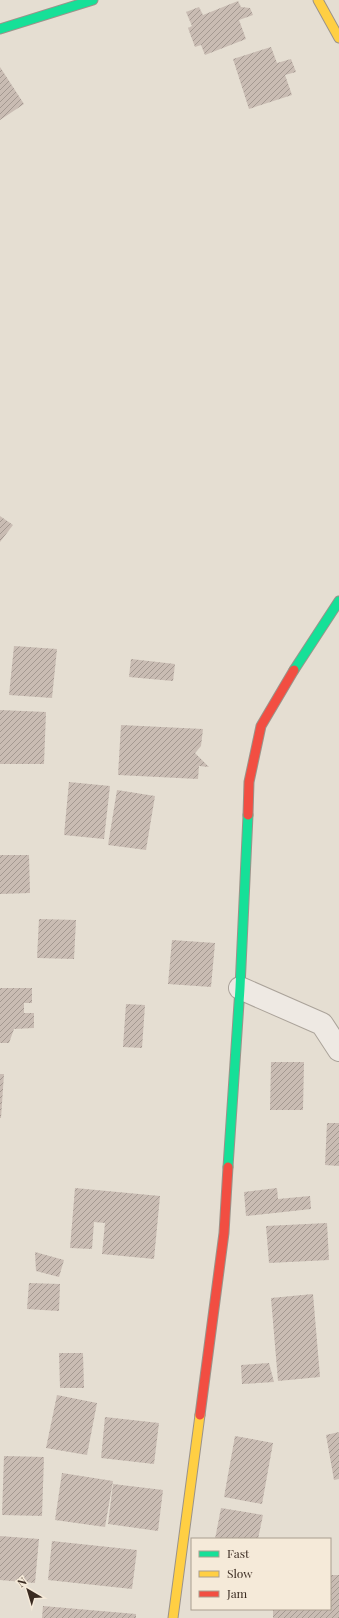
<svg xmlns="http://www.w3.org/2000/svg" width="339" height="1618" font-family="'Playfair Display',serif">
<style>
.building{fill:url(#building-hatch)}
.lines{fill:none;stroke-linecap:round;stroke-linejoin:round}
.street-casing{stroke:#aba39a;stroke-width:24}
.fast-casing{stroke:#9b938a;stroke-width:11}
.slow-casing{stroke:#9b938a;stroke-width:11}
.jam-casing{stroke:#9b938a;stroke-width:11}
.street{stroke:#eee9e3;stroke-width:22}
.fast{stroke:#16e098;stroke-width:9}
.slow{stroke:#ffcf43;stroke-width:9}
.jam{stroke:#f24e42;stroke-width:9}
</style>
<defs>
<pattern id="building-hatch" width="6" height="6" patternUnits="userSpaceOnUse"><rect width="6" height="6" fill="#c9bcb3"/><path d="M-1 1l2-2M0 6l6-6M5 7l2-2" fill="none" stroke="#a49991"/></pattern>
</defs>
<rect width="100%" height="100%" fill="#e5ded2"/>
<g class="building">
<path d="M 238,1 L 241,7 L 250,8 L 253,15 L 239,20 L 246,39 L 205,55 L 201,45 L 195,47 L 188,28 L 192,26 L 186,12 L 199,7 L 203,15 Z"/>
<path d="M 271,47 L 277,63 L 291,59 L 296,72 L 285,75 L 292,95 L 249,109 L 233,59 Z"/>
<path d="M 0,67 L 24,104 L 0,120 Z"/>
<path d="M 0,516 L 13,525 L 0,542 Z"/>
<path d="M 14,646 L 57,649 L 52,698 L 9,695 Z"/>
<path d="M 131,659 L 175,664 L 173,681 L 129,677 Z"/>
<path d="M 0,710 L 46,712 L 44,764 L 0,764 Z"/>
<path d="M 121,725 L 203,729 L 201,746 L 195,753 L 209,767 L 199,766 L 198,779 L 118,775 Z"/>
<path d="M 69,782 L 110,786 L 104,839 L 64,835 Z"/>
<path d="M 117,790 L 155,796 L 146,850 L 108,845 Z"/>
<path d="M 0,855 L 29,855 L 30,893 L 0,894 Z"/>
<path d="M 39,919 L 76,920 L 74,959 L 37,958 Z"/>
<path d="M 172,940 L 215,943 L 211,987 L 168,984 Z"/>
<path d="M 0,988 L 32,988 L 32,1003 L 24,1003 L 24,1013 L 34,1013 L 34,1028 L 14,1029 L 9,1043 L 0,1043 Z"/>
<path d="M 126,1004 L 145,1005 L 142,1048 L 123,1047 Z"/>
<path d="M 271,1062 L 304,1062 L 303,1110 L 270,1110 Z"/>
<path d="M 0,1074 L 4,1074 L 1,1118 L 0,1118 Z"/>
<path d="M 327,1123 L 339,1123 L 339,1166 L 325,1165 Z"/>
<path d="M 75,1188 L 160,1196 L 154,1259 L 102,1254 L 105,1223 L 94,1222 L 92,1249 L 70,1248 Z"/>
<path d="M 277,1188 L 278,1199 L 310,1196 L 311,1209 L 246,1216 L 244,1192 Z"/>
<path d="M 327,1223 L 329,1260 L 269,1263 L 266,1226 Z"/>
<path d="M 35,1252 L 64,1260 L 59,1277 L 36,1271 Z"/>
<path d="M 29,1283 L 60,1284 L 59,1311 L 27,1309 Z"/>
<path d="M 313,1294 L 320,1377 L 278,1381 L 271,1298 Z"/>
<path d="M 59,1353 L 83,1353 L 84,1388 L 60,1388 Z"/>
<path d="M 269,1363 L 274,1382 L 242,1384 L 241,1365 Z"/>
<path d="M 57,1395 L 97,1403 L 87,1455 L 46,1448 Z"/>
<path d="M 105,1417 L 159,1423 L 154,1464 L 101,1458 Z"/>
<path d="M 339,1432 L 339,1479 L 334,1480 L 326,1435 Z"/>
<path d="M 235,1436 L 273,1443 L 262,1504 L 224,1497 Z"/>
<path d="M 4,1456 L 44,1457 L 42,1516 L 2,1515 Z"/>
<path d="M 62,1473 L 113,1481 L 105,1527 L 55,1520 Z"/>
<path d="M 113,1484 L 163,1490 L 158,1531 L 108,1524 Z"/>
<path d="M 221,1508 L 263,1515 L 258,1539 L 215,1539 Z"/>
<path d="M 0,1536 L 39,1539 L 35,1583 L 0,1580 Z"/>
<path d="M 52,1541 L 137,1550 L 132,1589 L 48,1580 Z"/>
<path d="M 330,1575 L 339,1575 L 339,1618 L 273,1618 L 273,1609 L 330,1609 Z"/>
<path d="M 43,1606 L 136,1614 L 136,1618 L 42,1618 Z"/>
</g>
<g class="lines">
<defs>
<path id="street" d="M 240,988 L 322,1024 L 339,1050"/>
<g id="fast">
<path d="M 0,29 L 93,0"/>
<path d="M 294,670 L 339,601"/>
<path d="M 228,1167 L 240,988 L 248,815"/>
</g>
<g id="slow">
<path d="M 318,0 L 339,38"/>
<path d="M 173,1618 L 200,1415"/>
</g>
<g id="jam">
<path d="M 248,815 L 249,782 L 261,726 L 294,670"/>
<path d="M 200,1415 L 224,1233 L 228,1167"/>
</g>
</defs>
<use href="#street" class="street-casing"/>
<use href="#fast" class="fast-casing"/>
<use href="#slow" class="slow-casing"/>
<use href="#jam" class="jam-casing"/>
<use href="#street" class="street"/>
<use href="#fast" class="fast"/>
<use href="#slow" class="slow"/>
<use href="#jam" class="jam"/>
</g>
<rect x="191" y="1538" width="140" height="72" fill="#f5ead9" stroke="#aa9e8f"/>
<rect x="199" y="1551" width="20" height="6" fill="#16e098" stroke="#aa9e8f"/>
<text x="227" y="1558" font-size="12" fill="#3a2b21">Fast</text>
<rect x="199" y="1571" width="20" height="6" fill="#ffcf43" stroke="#aa9e8f"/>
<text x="227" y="1578" font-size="12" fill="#3a2b21">Slow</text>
<rect x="199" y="1591" width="20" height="6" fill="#f24e42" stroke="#aa9e8f"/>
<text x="227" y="1598" font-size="12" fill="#3a2b21">Jam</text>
<g transform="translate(28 1590) rotate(322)" stroke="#f5ead9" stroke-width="3" paint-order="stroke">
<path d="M0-3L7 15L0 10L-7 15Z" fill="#3a2b21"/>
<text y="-6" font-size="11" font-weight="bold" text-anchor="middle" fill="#3a2b21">N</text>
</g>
</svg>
